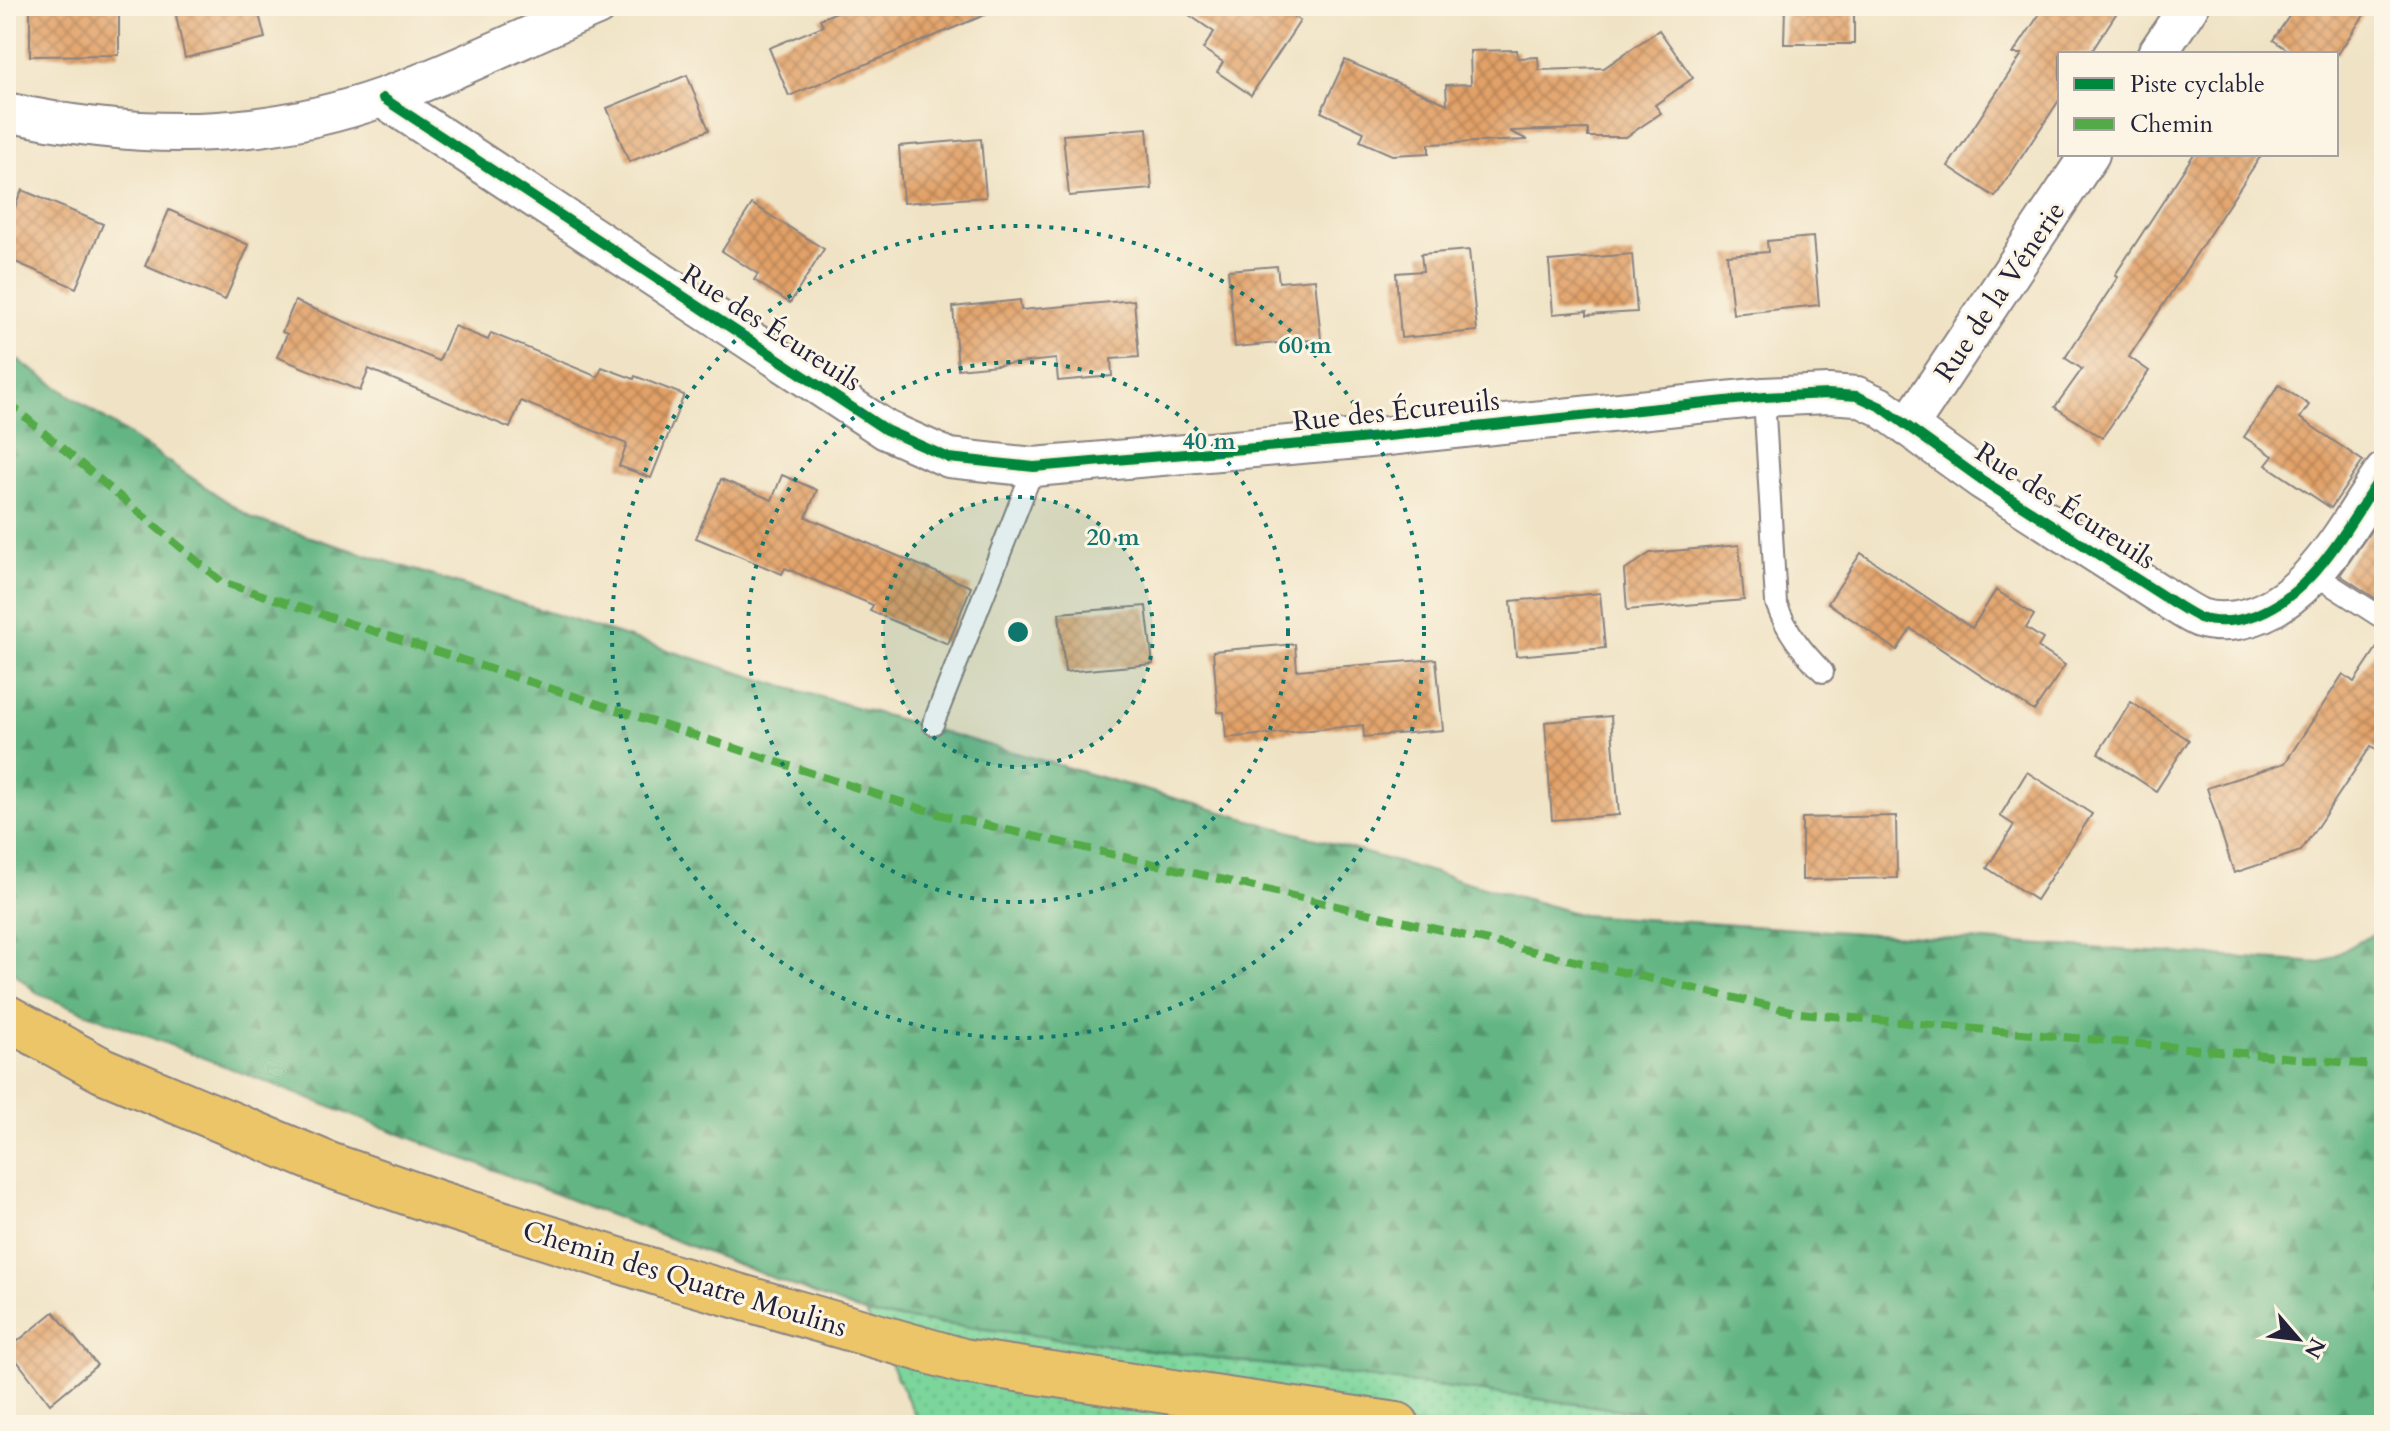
<svg xmlns="http://www.w3.org/2000/svg" width="2390" height="1431" font-family="Cardo,serif">
<style>
.grass{fill:url(#grass-dots);stroke:#4e7c6b;stroke-width:2}
.forest{fill:url(#forest-firs);stroke:#436c5f;stroke-width:2}
.building{fill:url(#building-cross-hatch)}
.lines{fill:none;stroke-linecap:round;stroke-linejoin:round}
.service-casing{stroke:#898280;stroke-width:24}
.minor-casing{stroke:#898280;stroke-width:42}
.primary-casing{stroke:#898280;stroke-width:48}
.service{stroke:#fff;stroke-width:20}
.minor{stroke:#fff;stroke-width:38}
.primary{stroke:#edc569;stroke-width:44}
.quiet{stroke:#53aa46;stroke-width:8;stroke-dasharray:16 8;stroke-linecap:butt}
.cycleway-casing{stroke:#fcf5e5;stroke-width:15}
.cycleway{stroke:#00873e;stroke-width:10}
.ring{fill:none;stroke:#0f766e;stroke-width:4;stroke-dasharray:4 8}
.labels{text-anchor:middle;stroke-width:6;stroke-linejoin:round;paint-order:stroke}
.street-label{font-size:28px;fill:#22223b;stroke:#fcf5e5}
.centre{fill:#0f766e;stroke:#fcf5e5;stroke-width:4}
.ring-label{font-size:24px;text-anchor:middle;font-weight:bold;fill:#0f766e;stroke:#fcf5e5;stroke-width:6;stroke-linejoin:round;paint-order:stroke}
</style>
<defs>
<pattern id="grass-dots" width="8" height="8" patternUnits="userSpaceOnUse" patternTransform="scale(2)"><rect width="8" height="8" fill="#7bd59b"/><path d="M2 2h.1M6 6h.1" fill="none" stroke="#6ab786" stroke-width="1.8" stroke-linecap="round"/></pattern>
<pattern id="forest-firs" width="22" height="20" patternUnits="userSpaceOnUse" patternTransform="scale(2)"><rect width="22" height="20" fill="#64b683"/><path d="M5 1l3.5 6h-7zM16 11l3.5 6h-7z" fill="#52946c"/></pattern>
<pattern id="building-cross-hatch" width="8" height="8" patternUnits="userSpaceOnUse" patternTransform="scale(2)"><rect width="8" height="8" fill="#e2a167"/><path d="M0 0l8 8M0 8l8-8" fill="none" stroke="#b78356"/></pattern>
</defs>
<rect width="100%" height="100%" fill="#fcf5e5"/>
<filter id="ink" filterUnits="userSpaceOnUse"><feTurbulence type="fractalNoise" baseFrequency=".0125" numOctaves="2"/><feDisplacementMap in="SourceGraphic" scale="16" xChannelSelector="R" yChannelSelector="G"/><feConvolveMatrix kernelMatrix="1 2 1 2 8 2 1 2 1" color-interpolation-filters="sRGB"/></filter>
<filter id="wash" filterUnits="userSpaceOnUse"><feTurbulence type="fractalNoise" baseFrequency=".006" numOctaves="4" result="noise"/><feDisplacementMap in="SourceGraphic" scale="32" xChannelSelector="R" yChannelSelector="G"/><feGaussianBlur stdDeviation="1.8" result="paint"/><feColorMatrix in="noise" values="0 0 0 0 0 0 0 0 0 0 0 0 0 0 0 0 0 1.4 0 .05"/><feComposite in="paint" operator="in"/></filter>
<g filter="url(#wash)">
<rect width="100%" height="100%" fill="#f0e3c5"/>
<path class="grass" d="M 866,1314 L 1743,1425 L 920,1425 Z"/>
<path class="forest" d="M 6,352 L 253,519 L 772,683 L 1582,915 L 2321,963 L 2384,928 L 2384,1425 L 1743,1425 L 866,1314 L 38,994 L 6,966 Z"/>
<g id="blocks">
<g class="building">
<path d="M 30,6 L 119,6 L 119,55 L 30,56 Z"/>
<path d="M 174,6 L 257,6 L 265,38 L 185,58 Z"/>
<path d="M 851,6 L 1004,6 L 1004,7 L 789,96 L 769,48 L 823,26 L 820,19 Z"/>
<path d="M 1176,6 L 1277,6 L 1300,21 L 1251,95 L 1217,72 L 1223,62 L 1203,49 L 1214,32 Z"/>
<path d="M 1785,6 L 1854,6 L 1854,44 L 1784,44 Z"/>
<path d="M 2045,6 L 2121,6 L 2090,54 L 2060,54 L 2060,99 L 1995,197 L 1948,166 L 2022,54 L 2013,54 Z"/>
<path d="M 2296,6 L 2370,6 L 2338,54 L 2294,54 L 2273,40 Z"/>
<path d="M 1659,30 L 1693,78 L 1655,105 L 1661,113 L 1626,137 L 1588,137 L 1588,129 L 1509,131 L 1528,140 L 1429,144 L 1429,153 L 1392,155 L 1360,141 L 1364,132 L 1321,112 L 1345,60 L 1447,104 L 1446,85 L 1471,84 L 1470,51 L 1517,50 L 1518,58 L 1538,57 L 1539,70 L 1604,68 Z"/>
<path d="M 687,75 L 709,130 L 629,162 L 607,108 Z"/>
<path d="M 1147,128 L 1152,189 L 1069,196 L 1063,135 Z"/>
<path d="M 981,139 L 986,197 L 903,203 L 899,146 Z"/>
<path d="M 2194,154 L 2262,154 L 2129,357 L 2149,371 L 2102,438 L 2055,407 L 2082,369 L 2065,358 L 2118,277 L 2115,275 Z"/>
<path d="M 22,190 L 103,224 L 76,288 L 6,258 L 6,228 Z"/>
<path d="M 752,204 L 824,249 L 790,303 L 754,280 L 758,274 L 722,251 Z"/>
<path d="M 169,210 L 249,245 L 225,300 L 145,266 Z"/>
<path d="M 1813,237 L 1819,305 L 1733,314 L 1727,255 L 1768,252 L 1767,241 Z"/>
<path d="M 1469,250 L 1477,331 L 1401,338 L 1396,273 L 1423,271 L 1421,254 Z"/>
<path d="M 1632,254 L 1637,312 L 1587,315 L 1587,311 L 1553,314 L 1549,261 Z"/>
<path d="M 1277,266 L 1279,282 L 1315,279 L 1321,339 L 1235,347 L 1228,270 Z"/>
<path d="M 1020,300 L 1021,310 L 1134,300 L 1139,357 L 1111,359 L 1112,376 L 1058,381 L 1056,359 L 958,369 L 953,307 Z"/>
<path d="M 295,301 L 439,361 L 454,326 L 488,340 L 491,333 L 598,377 L 602,367 L 634,379 L 635,376 L 684,395 L 651,478 L 619,466 L 627,444 L 521,401 L 510,428 L 369,369 L 360,391 L 277,357 L 287,334 L 282,332 Z"/>
<path d="M 2279,385 L 2309,405 L 2300,418 L 2363,461 L 2331,508 L 2266,465 L 2273,456 L 2244,437 Z"/>
<path d="M 782,475 L 817,490 L 806,517 L 971,587 L 948,644 L 870,611 L 873,605 L 785,568 L 782,574 L 696,538 L 721,479 L 772,500 Z"/>
<path d="M 2384,512 L 2384,604 L 2340,575 Z"/>
<path d="M 1739,545 L 1744,600 L 1627,610 L 1624,571 L 1650,553 Z"/>
<path d="M 1861,553 L 1972,628 L 1996,590 L 2034,615 L 2026,628 L 2043,639 L 2038,647 L 2065,665 L 2034,711 L 1911,629 L 1897,650 L 1828,603 Z"/>
<path d="M 1600,593 L 1605,648 L 1516,656 L 1511,601 Z"/>
<path d="M 1146,606 L 1153,664 L 1065,672 L 1059,613 Z"/>
<path d="M 2384,637 L 2384,755 L 2371,746 L 2301,851 L 2234,873 L 2207,788 L 2285,763 L 2343,674 L 2354,682 Z"/>
<path d="M 1295,644 L 1297,670 L 1436,659 L 1443,730 L 1364,737 L 1363,725 L 1226,738 L 1224,712 L 1218,712 L 1213,651 Z"/>
<path d="M 2131,702 L 2189,740 L 2156,791 L 2098,753 Z"/>
<path d="M 1611,716 L 1619,815 L 1552,820 L 1545,722 Z"/>
<path d="M 2027,772 L 2092,814 L 2036,900 L 1987,868 L 2014,825 L 2000,816 Z"/>
<path d="M 1896,816 L 1897,878 L 1802,880 L 1802,818 Z"/>
<path d="M 54,1312 L 97,1365 L 50,1404 L 8,1349 Z"/>
</g>
</g>
</g>
<g filter="url(#ink)">
<use href="#blocks" fill-opacity="0" stroke="#898280" stroke-width="2"/>
<g class="lines">
<defs>
<g id="service">
<path d="M 1764,397 L 1776,603 C 1787,632 1802,651 1823,672"/>
<path d="M 2314,574 L 2384,619"/>
<path d="M 933,724 L 1034,467"/>
</g>
<g id="minor">
<path d="M 2157,54 L 2189,6"/>
<path d="M 383,98 L 886,430 L 949,458 L 1034,467 L 1359,439 L 1764,397 L 1828,394 L 1857,396 L 1881,407 L 1982,480 L 2174,603 C 2182,608 2191,614 2200,618 C 2212,622 2225,622 2237,620 C 2308,608 2346,527 2384,472"/>
<path d="M 6,112 C 138,140 256,142 384,97 C 457,71 526,36 597,6"/>
<path d="M 1908,427 L 2090,154"/>
</g>
<path id="primary" d="M 6,1017 L 102,1070 L 329,1165 L 441,1204 L 665,1275 L 963,1361 L 1397,1425"/>
</defs>
<use href="#service" class="service-casing"/>
<use href="#minor" class="minor-casing"/>
<use href="#primary" class="primary-casing"/>
<use href="#service" class="service"/>
<use href="#minor" class="minor"/>
<use href="#primary" class="primary"/>
<path class="quiet" d="M 6,401 L 222,582 L 938,814 L 1800,1013 L 2384,1066"/>
<defs>
<path id="cycleway" d="M 383,98 L 886,430 L 949,458 L 1034,467 L 1359,439 L 1764,397 L 1828,394 L 1857,396 L 1881,407 L 1982,480 L 2174,603 C 2182,608 2191,614 2200,618 C 2212,622 2225,622 2237,620 C 2308,608 2346,527 2384,472"/>
</defs>
<use href="#cycleway" class="cycleway-casing"/>
<use href="#cycleway" class="cycleway"/>
</g>
</g>
<circle cx="1018" cy="632" r="135" fill="#0f766e" fill-opacity=".12"/>
<g class="ring">
<circle cx="1018" cy="632" r="135"/>
<circle cx="1018" cy="632" r="270"/>
<circle cx="1018" cy="632" r="406"/>
</g>
<g class="labels">
<g class="street-label">
<text transform="translate(1999 291) rotate(-56)" y="10">Rue de la Vénerie</text>
<text transform="translate(772 327) rotate(33)" y="10">Rue des Écureuils</text>
<text transform="translate(1396 410) rotate(-6)" y="10">Rue des Écureuils</text>
<text transform="translate(2066 505) rotate(33)" y="10">Rue des Écureuils</text>
<text transform="translate(685 1278) rotate(17)" y="10">Chemin des Quatre Moulins</text>
</g>
</g>
<circle cx="1018" cy="632" r="12" class="centre"/>
<g class="ring-label">
<text x="1305" y="353">60 m</text>
<text x="1209" y="449">40 m</text>
<text x="1113" y="545">20 m</text>
</g>
<rect width="2390" height="1431" fill="none" stroke="#fcf5e5" stroke-width="32"/>
<rect x="2058" y="52" width="280" height="104" fill="#fcf5e5" stroke="#a5a1a1" stroke-width="2"/>
<rect x="2074" y="78" width="40" height="12" fill="#00873e" stroke="#a5a1a1" stroke-width="2"/>
<text x="2130" y="92" font-size="24" fill="#22223b">Piste cyclable</text>
<rect x="2074" y="118" width="40" height="12" fill="#53aa46" stroke="#a5a1a1" stroke-width="2"/>
<text x="2130" y="132" font-size="24" fill="#22223b">Chemin</text>
<g transform="translate(2298 1339) rotate(118)" stroke="#fcf5e5" stroke-width="6" paint-order="stroke">
<path d="M0-6L14 30L0 20L-14 30Z" fill="#22223b"/>
<text y="-12" font-size="22" font-weight="bold" text-anchor="middle" fill="#22223b">N</text>
</g>
</svg>
